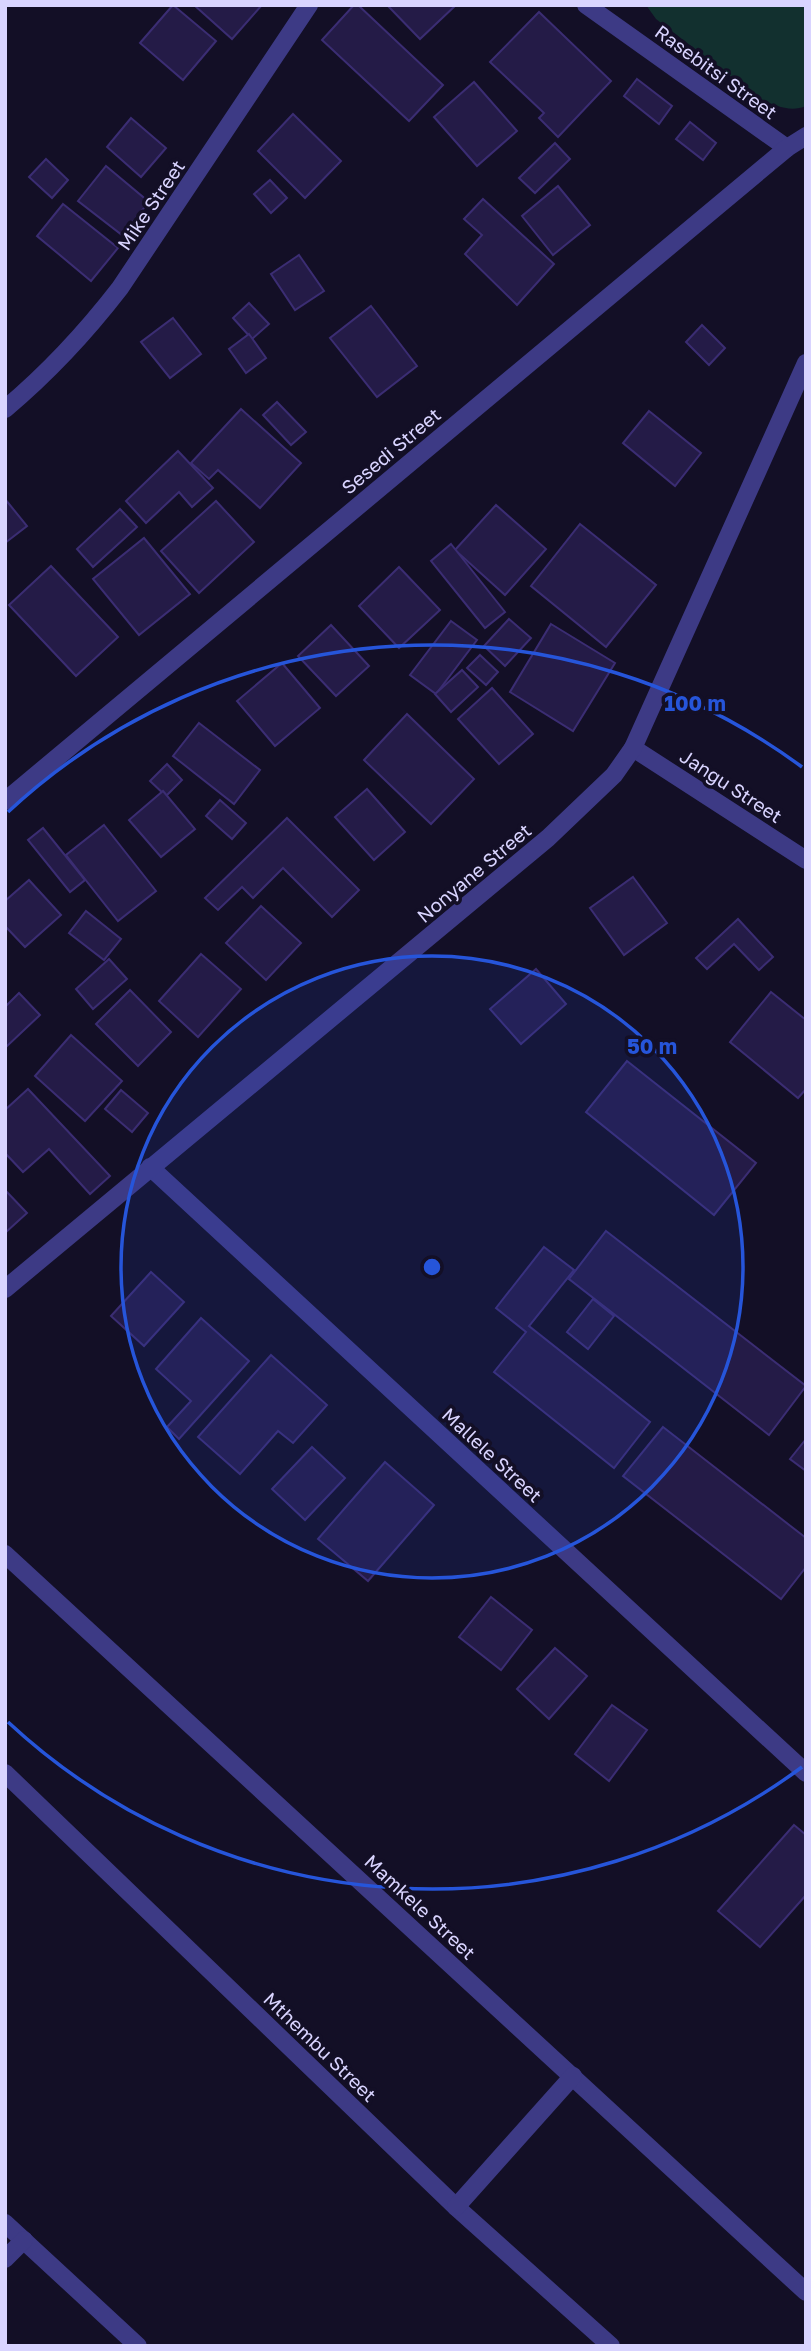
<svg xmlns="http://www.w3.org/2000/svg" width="811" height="2351" font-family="'Golos Text',sans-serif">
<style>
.green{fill:#12302f}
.building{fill:#241b47;stroke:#3b2d73;stroke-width:2}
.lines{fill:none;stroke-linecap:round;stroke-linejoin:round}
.street{stroke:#3d3a85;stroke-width:18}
.ring{fill:none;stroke:#2655da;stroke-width:3.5}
.labels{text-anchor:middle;stroke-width:7;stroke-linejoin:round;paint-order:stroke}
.street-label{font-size:19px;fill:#d9d4ff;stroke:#130f26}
.centre{fill:#2655da;stroke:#130f26;stroke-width:3.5}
.ring-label{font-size:21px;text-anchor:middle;font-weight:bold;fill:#2655da;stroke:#130f26;stroke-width:7;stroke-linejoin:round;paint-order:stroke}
</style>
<rect width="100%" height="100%" fill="#130f26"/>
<path class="green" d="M 646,5 L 806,5 L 806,106 C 790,113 774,105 760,99 L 656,19 Z"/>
<g class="building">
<path d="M 173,5 L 216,41 L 183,80 L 140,43 Z"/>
<path d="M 194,5 L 262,5 L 232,39 Z"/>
<path d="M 354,5 L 358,5 L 443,85 L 409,121 L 322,40 Z"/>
<path d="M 387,5 L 456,5 L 420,39 Z"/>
<path d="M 539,12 L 611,81 L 558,137 L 539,118 L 544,113 L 490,62 Z"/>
<path d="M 637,79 L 672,106 L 659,124 L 624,96 Z"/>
<path d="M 474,82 L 517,131 L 477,166 L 434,117 Z"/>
<path d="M 293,114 L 341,161 L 305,198 L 258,151 Z"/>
<path d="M 131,118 L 166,148 L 141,177 L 107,147 Z"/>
<path d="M 690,122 L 716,143 L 703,160 L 676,139 Z"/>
<path d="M 555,143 L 570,159 L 535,193 L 519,178 Z"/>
<path d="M 46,159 L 68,180 L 52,198 L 29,177 Z"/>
<path d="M 106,166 L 149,202 L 122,235 L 78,201 Z"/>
<path d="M 270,180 L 287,198 L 271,213 L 254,194 Z"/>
<path d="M 558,186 L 590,225 L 553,255 L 522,216 Z"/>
<path d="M 483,199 L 554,264 L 517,305 L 465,254 L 482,235 L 464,219 Z"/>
<path d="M 63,204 L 118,248 L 91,281 L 37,236 Z"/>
<path d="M 299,255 L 324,291 L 295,310 L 271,274 Z"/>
<path d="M 249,303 L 269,324 L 252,339 L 233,318 Z"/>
<path d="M 371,306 L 417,366 L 377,397 L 330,338 Z"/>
<path d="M 173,318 L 201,354 L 170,378 L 141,342 Z"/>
<path d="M 702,325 L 725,348 L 709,365 L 686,342 Z"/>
<path d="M 249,334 L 266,358 L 246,373 L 229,349 Z"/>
<path d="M 277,402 L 306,432 L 291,445 L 263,415 Z"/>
<path d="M 241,409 L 301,463 L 260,508 L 218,470 L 209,479 L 191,463 Z"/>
<path d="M 649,411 L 701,453 L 675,486 L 623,443 Z"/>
<path d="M 178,451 L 213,488 L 192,507 L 179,492 L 146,523 L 126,501 Z"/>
<path d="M 5,499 L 27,526 L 5,543 Z"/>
<path d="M 216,501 L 254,542 L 199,593 L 161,551 Z"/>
<path d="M 496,505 L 546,549 L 505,595 L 455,550 Z"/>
<path d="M 120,509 L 137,527 L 93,567 L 77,549 Z"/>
<path d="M 580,524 L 656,585 L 606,647 L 531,586 Z"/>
<path d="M 144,538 L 190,594 L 139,635 L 93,579 Z"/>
<path d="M 451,544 L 505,612 L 485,628 L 431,561 Z"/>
<path d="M 51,566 L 118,637 L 76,676 L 9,605 Z"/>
<path d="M 399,567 L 440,610 L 399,648 L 359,606 Z"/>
<path d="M 509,619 L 531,638 L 505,666 L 484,646 Z"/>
<path d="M 451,621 L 477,640 L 436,694 L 410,675 Z"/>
<path d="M 551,624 L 615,663 L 573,731 L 510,692 Z"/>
<path d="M 331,625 L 369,666 L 336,696 L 298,656 Z"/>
<path d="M 480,655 L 498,672 L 486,685 L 467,668 Z"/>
<path d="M 282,663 L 320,708 L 275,746 L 237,701 Z"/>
<path d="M 462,670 L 478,687 L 451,712 L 435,694 Z"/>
<path d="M 492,688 L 533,734 L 499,764 L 458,719 Z"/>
<path d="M 407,714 L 474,779 L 431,824 L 364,760 Z"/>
<path d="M 199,723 L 260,770 L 234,804 L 173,756 Z"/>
<path d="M 167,764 L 182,780 L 166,796 L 150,781 Z"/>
<path d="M 367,789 L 405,832 L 374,860 L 335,817 Z"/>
<path d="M 163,791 L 195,829 L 161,857 L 129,820 Z"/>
<path d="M 220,800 L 246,823 L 232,839 L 206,816 Z"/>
<path d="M 287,818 L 359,890 L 332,917 L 283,868 L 253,898 L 242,887 L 218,910 L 205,898 Z"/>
<path d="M 104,825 L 156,891 L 118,921 L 66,855 Z"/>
<path d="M 43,828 L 85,880 L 70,892 L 28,840 Z"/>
<path d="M 633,877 L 667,923 L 624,955 L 590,908 Z"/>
<path d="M 29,880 L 61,915 L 25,947 L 5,926 L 5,901 Z"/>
<path d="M 261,906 L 301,943 L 266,980 L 226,943 Z"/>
<path d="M 86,911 L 121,939 L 104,960 L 69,933 Z"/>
<path d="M 738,919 L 773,957 L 759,970 L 734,944 L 707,969 L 696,958 Z"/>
<path d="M 201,954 L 241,989 L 198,1037 L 159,1001 Z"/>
<path d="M 109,959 L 127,979 L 93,1009 L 76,989 Z"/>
<path d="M 536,969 L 566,1004 L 521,1044 L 490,1009 Z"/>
<path d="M 130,990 L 171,1032 L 138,1066 L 96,1024 Z"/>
<path d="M 771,992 L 806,1020 L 806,1089 L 798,1098 L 730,1042 Z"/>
<path d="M 19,993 L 40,1015 L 5,1048 L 5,1007 Z"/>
<path d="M 71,1035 L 122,1081 L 85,1121 L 35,1076 Z"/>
<path d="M 627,1061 L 756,1163 L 714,1215 L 586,1112 Z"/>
<path d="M 28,1089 L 110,1176 L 90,1194 L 49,1149 L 23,1172 L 5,1153 L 5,1110 Z"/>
<path d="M 121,1090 L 148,1113 L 132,1132 L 105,1109 Z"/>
<path d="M 5,1190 L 27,1213 L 5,1233 Z"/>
<path d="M 606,1231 L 806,1386 L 769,1435 L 569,1279 Z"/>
<path d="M 544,1247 L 574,1270 L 529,1326 L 650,1422 L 614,1468 L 494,1372 L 526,1332 L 496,1308 Z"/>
<path d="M 151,1272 L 184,1302 L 144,1346 L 111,1316 Z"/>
<path d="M 593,1299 L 614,1316 L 588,1349 L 567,1332 Z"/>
<path d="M 201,1318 L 249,1361 L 179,1439 L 167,1427 L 191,1401 L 156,1369 Z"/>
<path d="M 271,1355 L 327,1405 L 293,1443 L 278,1431 L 240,1474 L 198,1437 Z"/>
<path d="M 663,1427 L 806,1538 L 806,1567 L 781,1599 L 623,1476 Z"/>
<path d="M 806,1439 L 806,1471 L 790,1459 Z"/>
<path d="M 312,1447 L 345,1478 L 305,1520 L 272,1489 Z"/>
<path d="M 385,1462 L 434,1505 L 368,1581 L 318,1539 Z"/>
<path d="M 491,1597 L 532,1630 L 501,1670 L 459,1637 Z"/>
<path d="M 555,1648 L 587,1676 L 549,1719 L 517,1689 Z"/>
<path d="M 612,1705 L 647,1730 L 609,1781 L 575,1754 Z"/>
<path d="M 794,1825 L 806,1835 L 806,1895 L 760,1947 L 718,1911 Z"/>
</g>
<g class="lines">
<g class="street">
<path d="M 586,5 L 787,148"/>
<path d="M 5,409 C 48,373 86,332 120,288 L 309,5"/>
<path d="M 633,748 L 806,860"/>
<path d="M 5,801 L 787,148 L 806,136"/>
<path d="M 150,1167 L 806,1773"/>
<path d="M 5,1289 L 548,838 L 614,775 L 633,748 L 806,363"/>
<path d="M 5,1554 L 806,2292"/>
<path d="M 5,1773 L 456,2207 L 611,2346"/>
<path d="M 456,2207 L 573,2076"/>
<path d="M 5,2223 L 138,2346"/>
<path d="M 5,2259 L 24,2240"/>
</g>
</g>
<circle cx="432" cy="1267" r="311" fill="#2655da" fill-opacity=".12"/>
<g class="ring">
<circle cx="432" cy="1267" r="311"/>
<path d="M802 1767A622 622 0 0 1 8 1722M8 812A622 622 0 0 1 802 767"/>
</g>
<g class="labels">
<g class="street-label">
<text transform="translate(716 72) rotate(36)" y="7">Rasebitsi Street</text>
<text transform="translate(151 205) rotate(-56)" y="7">Mike Street</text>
<text transform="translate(391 451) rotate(-40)" y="7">Sesedi Street</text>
<text transform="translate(731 786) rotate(33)" y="7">Jangu Street</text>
<text transform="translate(474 873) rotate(-40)" y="7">Nonyane Street</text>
<text transform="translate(492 1455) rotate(43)" y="7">Mallele Street</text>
<text transform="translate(420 1907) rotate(43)" y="7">Mamkele Street</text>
<text transform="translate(320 2047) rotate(44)" y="7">Mthembu Street</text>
</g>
</g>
<circle cx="432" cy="1267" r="10" class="centre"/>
<g class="ring-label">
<text x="695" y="711">100 m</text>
<text x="652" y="1054">50 m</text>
</g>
<rect width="811" height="2351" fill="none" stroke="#d9d4ff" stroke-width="14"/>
</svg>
